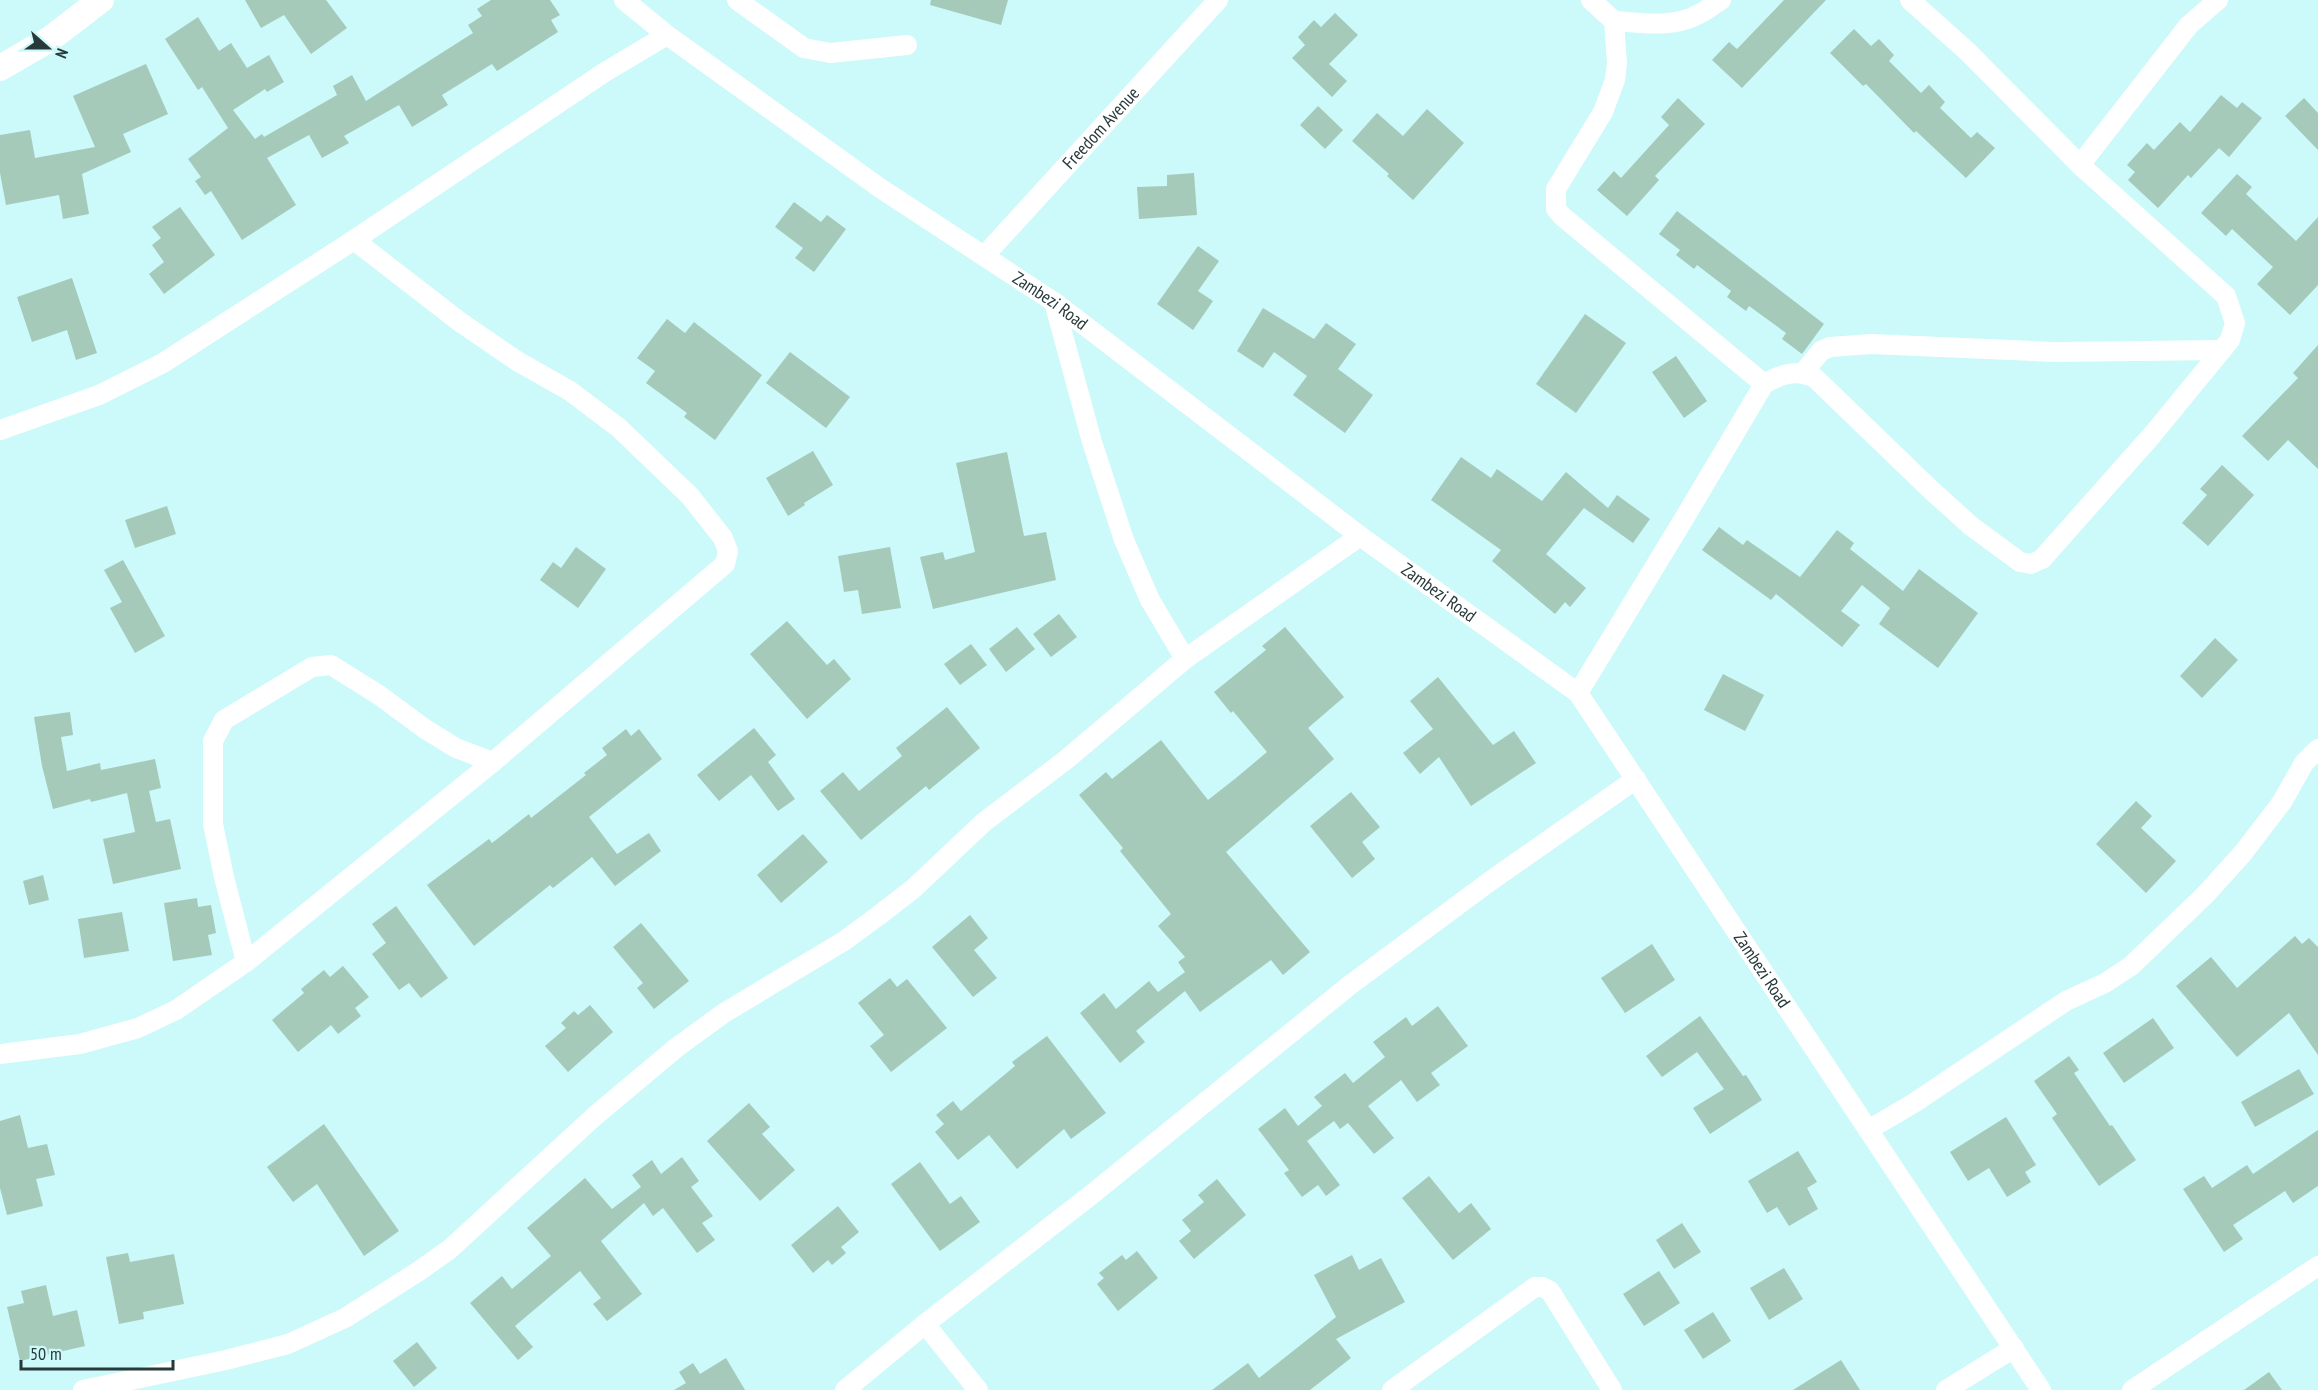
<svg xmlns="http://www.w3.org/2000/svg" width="2318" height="1390" font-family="'PT Sans Narrow',sans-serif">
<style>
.building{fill:#a5caba}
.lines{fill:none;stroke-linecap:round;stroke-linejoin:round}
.minor{stroke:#fff;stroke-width:20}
.major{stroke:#fff;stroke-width:26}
.labels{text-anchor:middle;stroke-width:5;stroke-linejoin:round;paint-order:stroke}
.street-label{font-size:18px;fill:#28393a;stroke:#ccf9f9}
</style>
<rect width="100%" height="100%" fill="#ccf9f9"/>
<g class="building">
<path d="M 245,0 L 326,0 L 347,28 L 311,54 L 284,15 L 261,28 Z"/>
<path d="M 491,0 L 550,0 L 560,15 L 551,20 L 558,32 L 497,71 L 492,64 L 442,95 L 448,105 L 412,127 L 399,105 L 344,136 L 349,143 L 322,158 L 309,135 L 267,158 L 296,205 L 242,240 L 211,191 L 205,195 L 195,181 L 201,177 L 188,159 L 228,128 L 202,87 L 198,90 L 165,39 L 198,17 L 219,51 L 231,43 L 247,68 L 269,55 L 284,82 L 267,92 L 265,89 L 233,110 L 255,139 L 262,134 L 264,137 L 337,95 L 333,86 L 352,75 L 366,101 L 473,33 L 468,25 L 482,16 L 477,9 Z"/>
<path d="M 931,0 L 1008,0 L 1001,25 L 930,5 Z"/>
<path d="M 1784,0 L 1826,0 L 1742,88 L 1712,60 L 1729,42 L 1737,49 Z"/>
<path d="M 1335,13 L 1358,35 L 1329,64 L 1347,81 L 1332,97 L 1292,58 L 1305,45 L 1298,37 L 1314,20 L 1321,27 Z"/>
<path d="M 1854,29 L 1871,46 L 1879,39 L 1894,55 L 1889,61 L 1921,93 L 1929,85 L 1945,102 L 1940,108 L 1971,138 L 1977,132 L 1995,148 L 1966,178 L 1916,131 L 1914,133 L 1866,84 L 1863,86 L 1830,53 Z"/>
<path d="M 146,64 L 168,114 L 123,134 L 131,152 L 82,174 L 89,214 L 63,219 L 59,195 L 6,205 L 0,173 L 0,135 L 30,130 L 35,158 L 95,147 L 73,96 Z"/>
<path d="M 2221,95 L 2237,108 L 2242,102 L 2262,118 L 2229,157 L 2219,148 L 2191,178 L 2188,175 L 2158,208 L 2128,180 L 2135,172 L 2127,165 L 2147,143 L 2154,150 L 2180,122 L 2190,132 Z"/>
<path d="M 1678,98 L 1705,124 L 1655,176 L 1659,180 L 1627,216 L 1597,190 L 1614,171 L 1621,178 L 1669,125 L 1661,117 Z"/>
<path d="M 2304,98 L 2318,113 L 2318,150 L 2285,116 Z"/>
<path d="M 1318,106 L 1343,130 L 1325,149 L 1300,125 Z"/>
<path d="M 1427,109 L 1464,143 L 1413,200 L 1387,176 L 1389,174 L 1352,141 L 1377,113 L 1403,136 Z"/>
<path d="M 1194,173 L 1197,215 L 1139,219 L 1137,187 L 1167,186 L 1167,175 Z"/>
<path d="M 2237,174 L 2252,187 L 2246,194 L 2296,241 L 2318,217 L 2318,285 L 2290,315 L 2257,284 L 2273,267 L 2232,229 L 2226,236 L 2201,213 Z"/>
<path d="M 794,202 L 821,222 L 827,215 L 846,229 L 814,272 L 795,258 L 803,248 L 775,227 Z"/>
<path d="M 180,207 L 215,255 L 164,294 L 149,274 L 164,262 L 152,245 L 161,238 L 152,227 Z"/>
<path d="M 1677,211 L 1824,324 L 1802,354 L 1782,339 L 1786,333 L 1749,306 L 1746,311 L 1727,297 L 1731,291 L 1697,265 L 1694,269 L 1676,255 L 1680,250 L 1659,234 Z"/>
<path d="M 1198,246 L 1219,261 L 1198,291 L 1213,301 L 1193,330 L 1157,304 Z"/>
<path d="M 72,278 L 97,353 L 76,360 L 67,330 L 32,342 L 17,297 Z"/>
<path d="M 1263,308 L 1314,339 L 1326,323 L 1356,344 L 1338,369 L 1373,395 L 1345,433 L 1293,395 L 1307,376 L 1274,352 L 1263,368 L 1237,351 Z"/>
<path d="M 1585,314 L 1626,343 L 1576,413 L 1536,384 Z"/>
<path d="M 667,319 L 685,333 L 694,322 L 762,375 L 715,440 L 684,417 L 687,413 L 646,383 L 655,371 L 637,358 Z"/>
<path d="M 2318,345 L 2318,469 L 2288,440 L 2268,461 L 2242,436 L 2298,378 L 2293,373 Z"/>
<path d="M 790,352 L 850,397 L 826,428 L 766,383 Z"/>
<path d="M 1676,356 L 1707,401 L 1684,418 L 1652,372 Z"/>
<path d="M 813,451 L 833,485 L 804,503 L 805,505 L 788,516 L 766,478 Z"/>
<path d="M 1007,452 L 1024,536 L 1046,532 L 1056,580 L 933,609 L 920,557 L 943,552 L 945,560 L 975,552 L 956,463 Z"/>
<path d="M 1461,457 L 1491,478 L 1497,469 L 1542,501 L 1566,472 L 1608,508 L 1617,495 L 1650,519 L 1633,543 L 1584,508 L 1546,554 L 1586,588 L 1570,607 L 1565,602 L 1555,614 L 1492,561 L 1501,550 L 1431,500 Z"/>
<path d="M 2222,465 L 2254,495 L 2208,546 L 2182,523 L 2207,495 L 2200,489 Z"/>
<path d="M 167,506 L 176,534 L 135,548 L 125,520 Z"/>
<path d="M 1719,527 L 1743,545 L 1747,540 L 1800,577 L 1837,530 L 1854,543 L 1850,549 L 1903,591 L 1919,569 L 1978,613 L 1938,668 L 1879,624 L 1890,608 L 1862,585 L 1841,611 L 1860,625 L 1842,647 L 1776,594 L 1771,600 L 1702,550 Z"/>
<path d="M 576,547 L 606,569 L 578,608 L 540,580 L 553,562 L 561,568 Z"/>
<path d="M 890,547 L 901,608 L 862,614 L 858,590 L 844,592 L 838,556 Z"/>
<path d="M 123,560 L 165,636 L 135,653 L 110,608 L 122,602 L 104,570 Z"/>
<path d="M 1059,614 L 1077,637 L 1051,657 L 1033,634 Z"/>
<path d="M 787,621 L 827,665 L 834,659 L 851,679 L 807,719 L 750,654 Z"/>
<path d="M 1017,627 L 1035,649 L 1006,672 L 989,649 Z"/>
<path d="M 1285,627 L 1344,697 L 1308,728 L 1334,759 L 1226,852 L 1310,952 L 1283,975 L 1271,960 L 1200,1012 L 1185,991 L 1136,1031 L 1145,1042 L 1120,1063 L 1080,1013 L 1104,993 L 1116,1009 L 1149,981 L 1158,992 L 1185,972 L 1178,962 L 1185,957 L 1158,926 L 1171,914 L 1120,851 L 1123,848 L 1079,795 L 1106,772 L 1112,779 L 1161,740 L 1208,800 L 1236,778 L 1267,752 L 1233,711 L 1231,713 L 1214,692 L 1266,650 L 1262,646 Z"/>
<path d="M 2215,638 L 2238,660 L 2202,698 L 2180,676 Z"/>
<path d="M 971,644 L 987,665 L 960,685 L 944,664 Z"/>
<path d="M 1723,674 L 1764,695 L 1745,731 L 1704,710 Z"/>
<path d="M 1438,677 L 1493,745 L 1514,731 L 1536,763 L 1471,806 L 1439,757 L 1420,774 L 1403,753 L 1433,729 L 1410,701 Z"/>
<path d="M 947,707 L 980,748 L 929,790 L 926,786 L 861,840 L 820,791 L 843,772 L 859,791 L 902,756 L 896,748 Z"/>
<path d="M 70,712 L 73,735 L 61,737 L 67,771 L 100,763 L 101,770 L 155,759 L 161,788 L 149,791 L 156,822 L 170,819 L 181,869 L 113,884 L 103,839 L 135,832 L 127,793 L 91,802 L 90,799 L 53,809 L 42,766 L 34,717 Z"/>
<path d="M 754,728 L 776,755 L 768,762 L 795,799 L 778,811 L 751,775 L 719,801 L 697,775 Z"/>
<path d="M 626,729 L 631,736 L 639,729 L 662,759 L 589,817 L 617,854 L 649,833 L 661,851 L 615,886 L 592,857 L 553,888 L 550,885 L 474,946 L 427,885 L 489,839 L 492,843 L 529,814 L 531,818 L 586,775 L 584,773 L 607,755 L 602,748 Z"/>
<path d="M 1351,792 L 1380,827 L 1362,842 L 1375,859 L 1352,878 L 1310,826 Z"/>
<path d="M 2136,801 L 2152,816 L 2141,828 L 2176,861 L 2146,893 L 2096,844 Z"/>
<path d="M 803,834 L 828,862 L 781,903 L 757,875 Z"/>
<path d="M 43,875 L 49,900 L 29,905 L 23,881 Z"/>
<path d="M 197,898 L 198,907 L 211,905 L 216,933 L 208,935 L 212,955 L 173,961 L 164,903 Z"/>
<path d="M 396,906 L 448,978 L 421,998 L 409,983 L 399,990 L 372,954 L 386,943 L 372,924 Z"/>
<path d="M 122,912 L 129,951 L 84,958 L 78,919 Z"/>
<path d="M 970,915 L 988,938 L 974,950 L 997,978 L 973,997 L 932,947 Z"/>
<path d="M 641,923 L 689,981 L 654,1009 L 637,988 L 643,983 L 613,947 Z"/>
<path d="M 2295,936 L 2302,944 L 2309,938 L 2318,947 L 2318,1055 L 2289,1013 L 2237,1057 L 2176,986 L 2211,957 L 2237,988 Z"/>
<path d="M 1652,944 L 1675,980 L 1625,1013 L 1601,978 Z"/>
<path d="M 343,966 L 369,997 L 355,1008 L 361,1016 L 338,1034 L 331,1025 L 298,1052 L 272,1020 L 304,993 L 301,989 L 324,970 L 330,977 Z"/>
<path d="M 890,978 L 897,987 L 907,979 L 947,1028 L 891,1072 L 870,1046 L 884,1035 L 858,1003 Z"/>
<path d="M 590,1005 L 613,1032 L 568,1072 L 545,1046 L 566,1028 L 561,1023 L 574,1011 L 578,1015 Z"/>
<path d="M 1438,1006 L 1468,1046 L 1431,1073 L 1440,1085 L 1417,1102 L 1401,1080 L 1368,1106 L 1394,1138 L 1374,1154 L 1348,1123 L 1340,1129 L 1334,1121 L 1307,1141 L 1340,1185 L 1326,1196 L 1318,1185 L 1302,1197 L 1284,1173 L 1289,1170 L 1258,1129 L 1285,1108 L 1298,1126 L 1322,1106 L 1314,1097 L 1345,1073 L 1353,1083 L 1385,1057 L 1373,1042 L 1406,1017 L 1412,1026 Z"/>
<path d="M 1700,1016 L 1743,1076 L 1746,1075 L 1762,1100 L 1710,1134 L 1693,1108 L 1724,1089 L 1697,1052 L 1662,1077 L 1646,1056 Z"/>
<path d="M 2153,1018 L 2174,1048 L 2124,1083 L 2103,1053 Z"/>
<path d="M 1047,1036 L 1106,1113 L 1071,1139 L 1064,1129 L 1017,1169 L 989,1135 L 958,1160 L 935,1132 L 944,1124 L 936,1115 L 953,1101 L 961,1111 L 1015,1066 L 1012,1062 Z"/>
<path d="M 2069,1056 L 2079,1070 L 2074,1073 L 2110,1126 L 2112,1125 L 2136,1160 L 2099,1186 L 2052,1118 L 2057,1114 L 2034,1081 Z"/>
<path d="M 2299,1069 L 2314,1094 L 2255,1127 L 2241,1102 Z"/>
<path d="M 749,1103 L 770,1127 L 762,1134 L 795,1170 L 760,1201 L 707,1141 Z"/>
<path d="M 20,1115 L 28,1148 L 47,1144 L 55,1175 L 36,1179 L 43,1206 L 7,1215 L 0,1188 L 0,1121 Z"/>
<path d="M 2006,1117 L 2036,1165 L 2025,1172 L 2031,1182 L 2007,1197 L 1989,1168 L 1968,1181 L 1950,1152 Z"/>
<path d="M 324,1124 L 399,1231 L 364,1256 L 317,1184 L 293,1202 L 267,1167 Z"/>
<path d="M 2318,1130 L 2318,1186 L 2293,1203 L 2285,1191 L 2233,1225 L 2243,1239 L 2224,1252 L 2183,1189 L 2204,1176 L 2212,1188 L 2247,1165 L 2253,1174 Z"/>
<path d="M 1798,1151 L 1817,1182 L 1807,1188 L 1818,1209 L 1789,1226 L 1777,1207 L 1767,1213 L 1748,1181 Z"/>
<path d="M 682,1157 L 699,1181 L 691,1187 L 713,1216 L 702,1223 L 715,1240 L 697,1253 L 663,1208 L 653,1216 L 644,1203 L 601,1241 L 642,1294 L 607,1321 L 593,1304 L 601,1298 L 580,1271 L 515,1326 L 533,1347 L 518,1360 L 470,1303 L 502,1276 L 512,1289 L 551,1256 L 527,1228 L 585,1178 L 612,1209 L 641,1187 L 632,1175 L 652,1160 L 661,1174 Z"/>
<path d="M 920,1162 L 950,1204 L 961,1196 L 980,1222 L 940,1251 L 891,1184 Z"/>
<path d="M 1429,1176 L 1459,1213 L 1471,1203 L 1491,1229 L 1453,1260 L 1402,1198 Z"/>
<path d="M 1217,1179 L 1246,1215 L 1194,1259 L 1179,1241 L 1191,1231 L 1182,1220 L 1204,1202 L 1198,1195 Z"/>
<path d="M 838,1206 L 859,1232 L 841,1247 L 846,1253 L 832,1265 L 828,1260 L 813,1273 L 791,1245 Z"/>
<path d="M 1682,1223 L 1701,1252 L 1674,1269 L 1656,1240 Z"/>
<path d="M 1137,1251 L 1158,1278 L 1118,1311 L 1097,1284 L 1104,1278 L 1099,1273 L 1122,1255 L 1126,1260 Z"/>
<path d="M 128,1253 L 130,1262 L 174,1254 L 184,1304 L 143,1312 L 144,1319 L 119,1324 L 106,1257 Z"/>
<path d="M 1352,1255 L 1359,1270 L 1381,1258 L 1405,1302 L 1336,1339 L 1351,1358 L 1310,1390 L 1212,1390 L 1248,1363 L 1259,1378 L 1336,1317 L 1314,1275 Z"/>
<path d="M 1784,1268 L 1803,1299 L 1769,1320 L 1750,1288 Z"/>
<path d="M 1659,1271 L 1680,1303 L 1644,1326 L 1623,1294 Z"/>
<path d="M 46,1285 L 53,1316 L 77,1310 L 85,1346 L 20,1361 L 7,1307 L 24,1303 L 21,1291 Z"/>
<path d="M 1713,1312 L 1731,1341 L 1703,1359 L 1684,1330 Z"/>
<path d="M 417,1342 L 437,1368 L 414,1387 L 393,1361 Z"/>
<path d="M 726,1358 L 745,1390 L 674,1390 L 686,1383 L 679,1372 L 693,1363 L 700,1374 Z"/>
<path d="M 1841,1360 L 1860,1390 L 1793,1390 Z"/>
<path d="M 2269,1372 L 2282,1390 L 2244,1390 Z"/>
</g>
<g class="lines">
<g class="minor">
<path id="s1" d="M 624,0 L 667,35 L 880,188 L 1054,302 L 1360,536 L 1578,693 L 2041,1390"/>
<path d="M 737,0 L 804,48 L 830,53 L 907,45"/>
<path d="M 1591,0 L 1614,21 L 1617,63 L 1615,80 L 1603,112 L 1556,189 L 1556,209 L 1562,216 L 1764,384"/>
<path d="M 1614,21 C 1640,23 1673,28 1697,15 C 1706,11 1713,5 1721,0"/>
<path d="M 2080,165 L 2189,25 L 2218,0"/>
<path id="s2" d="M 985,255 L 1218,0"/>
<path d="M 1054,302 L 1092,442 L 1124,540 L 1150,600 L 1185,659"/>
<path d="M 1803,373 L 1821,351 L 1830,347 L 1871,344 L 2055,352 L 2222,350"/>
<path d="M 0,430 L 99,395 L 163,363 L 354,240 L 605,72 L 667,35"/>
<path d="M 1578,693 L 1685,517 L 1764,384 C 1781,374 1796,369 1815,378 L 1929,488 L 1971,526 L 2020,562 L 2031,564 L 2042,559 L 2153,434 L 2230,340 L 2235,323 L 2226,296 L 2080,165 L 1968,52 L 1910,0"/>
<path d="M 246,962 L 224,877 L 213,824 L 213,741 L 224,720 L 312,667 L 331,665 L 379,695 L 425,729 L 456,748 L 493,762"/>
<path d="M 0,1054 L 80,1044 L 138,1028 L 176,1010 L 246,962 L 493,762 L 725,564 L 728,551 L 723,538 L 690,496 L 619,428 L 570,391 L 517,361 L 460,322 L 354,240"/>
<path d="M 1868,1130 L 1914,1103 L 2066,1001 L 2105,983 L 2131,966 L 2206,894 L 2243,853 L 2282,802 L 2304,763 L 2318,749"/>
<path d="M 925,1324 L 978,1390"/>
<path d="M 83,1390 L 226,1360 L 288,1344 L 345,1318 L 419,1271 L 450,1249 L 596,1115 L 676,1048 L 724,1013 L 844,941 L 878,916 L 913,889 L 984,822 L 1067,759 L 1185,659 L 1360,536"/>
<path d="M 845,1390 L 925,1324 L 1091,1195 L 1350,985 L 1489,882 L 1636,779"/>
<path d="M 1392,1390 L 1535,1287 L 1542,1287 L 1550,1291 L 1612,1390"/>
<path d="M 1946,1390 L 2014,1348"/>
<path d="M 2132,1390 L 2318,1266"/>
</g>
<path class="major" d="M 0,68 L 50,39 L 101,0"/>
</g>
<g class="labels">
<g class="street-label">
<text dy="6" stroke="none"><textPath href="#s2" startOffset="172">Freedom Avenue</textPath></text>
<text dy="6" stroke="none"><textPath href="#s1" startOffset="522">Zambezi Road</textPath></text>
<text dy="6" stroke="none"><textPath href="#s1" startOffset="1008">Zambezi Road</textPath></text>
<text dy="6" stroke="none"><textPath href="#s1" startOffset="1512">Zambezi Road</textPath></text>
</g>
</g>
<g transform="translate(48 48) rotate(111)" stroke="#ccf9f9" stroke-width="4.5" paint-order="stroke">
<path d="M0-4.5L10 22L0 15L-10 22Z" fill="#28393a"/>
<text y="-9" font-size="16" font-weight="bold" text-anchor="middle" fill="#28393a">N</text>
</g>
<path d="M21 1360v9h152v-9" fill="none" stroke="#28393a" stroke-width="3"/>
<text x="30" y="1360" font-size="18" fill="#28393a" stroke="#ccf9f9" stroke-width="4.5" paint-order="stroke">50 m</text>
</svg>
